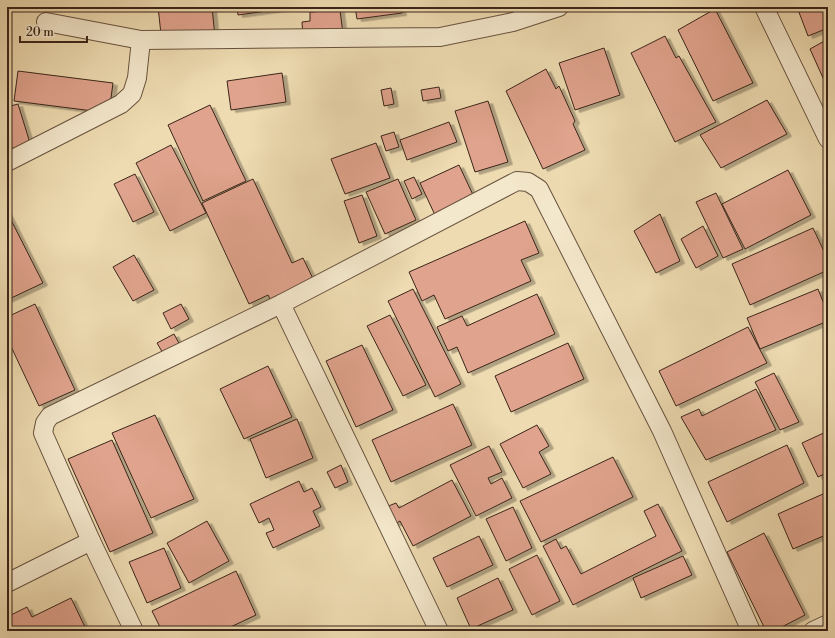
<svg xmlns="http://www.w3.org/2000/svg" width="835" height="638" font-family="'Libre Bodoni',serif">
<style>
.building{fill:#e0a38d;stroke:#3a2519;filter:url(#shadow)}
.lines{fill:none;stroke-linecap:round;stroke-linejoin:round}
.minor-casing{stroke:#67523f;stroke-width:20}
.minor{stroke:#f4e8cc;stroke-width:18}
</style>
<defs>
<filter id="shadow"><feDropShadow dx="4.5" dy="2.5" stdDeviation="0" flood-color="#0004"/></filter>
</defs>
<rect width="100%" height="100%" fill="#eedbb1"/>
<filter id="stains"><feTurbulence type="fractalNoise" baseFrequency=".005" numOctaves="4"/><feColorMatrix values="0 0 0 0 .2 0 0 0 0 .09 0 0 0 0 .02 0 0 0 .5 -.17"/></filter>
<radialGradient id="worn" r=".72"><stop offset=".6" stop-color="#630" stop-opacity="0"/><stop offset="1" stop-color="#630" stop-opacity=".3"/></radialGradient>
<g class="building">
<path d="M 158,7 L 212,7 L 215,37 L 162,43 Z"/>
<path d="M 237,7 L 280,7 L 281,9 L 238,15 Z"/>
<path d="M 355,7 L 401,7 L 402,13 L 357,19 Z"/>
<path d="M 797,7 L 828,7 L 828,28 L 808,36 Z"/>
<path d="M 715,9 L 753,83 L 713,101 L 678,30 Z"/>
<path d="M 340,10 L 343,34 L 303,37 L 302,22 L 310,21 L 310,12 Z"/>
<path d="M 665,36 L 676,58 L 679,56 L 716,122 L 675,142 L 631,53 Z"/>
<path d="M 828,39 L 828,89 L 810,49 Z"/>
<path d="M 604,48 L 620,95 L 575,110 L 559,63 Z"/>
<path d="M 546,69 L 556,89 L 559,86 L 575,121 L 573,124 L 585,150 L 543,169 L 506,91 Z"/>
<path d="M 18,71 L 113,83 L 109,113 L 14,101 Z"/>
<path d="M 282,73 L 286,102 L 231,110 L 227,81 Z"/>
<path d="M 439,87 L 441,98 L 423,101 L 421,90 Z"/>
<path d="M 391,88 L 394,104 L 384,106 L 381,90 Z"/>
<path d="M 767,100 L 787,134 L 721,168 L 700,135 Z"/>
<path d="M 488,101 L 508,162 L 475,172 L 455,111 Z"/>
<path d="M 18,104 L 30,143 L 7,150 L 7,107 Z"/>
<path d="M 210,105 L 246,181 L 203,201 L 168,125 Z"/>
<path d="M 449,122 L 457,142 L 407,160 L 400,140 Z"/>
<path d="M 394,132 L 399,147 L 386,151 L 381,136 Z"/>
<path d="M 376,143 L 390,178 L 345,194 L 331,159 Z"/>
<path d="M 171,145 L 206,213 L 170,231 L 136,163 Z"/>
<path d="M 459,165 L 474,197 L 435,215 L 420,183 Z"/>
<path d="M 788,170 L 811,215 L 745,249 L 722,204 Z"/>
<path d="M 135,174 L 154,212 L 133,222 L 114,184 Z"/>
<path d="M 414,177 L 422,194 L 412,199 L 404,181 Z"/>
<path d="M 253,179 L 292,263 L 303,258 L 315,283 L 272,303 L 268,295 L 249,304 L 202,203 Z"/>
<path d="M 398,179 L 416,220 L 385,234 L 366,192 Z"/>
<path d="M 716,193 L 743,249 L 723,258 L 696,202 Z"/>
<path d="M 362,195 L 377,236 L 359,243 L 344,201 Z"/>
<path d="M 7,212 L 43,283 L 7,300 Z"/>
<path d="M 660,214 L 680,261 L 656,273 L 634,231 Z"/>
<path d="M 525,221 L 539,253 L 521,260 L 531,281 L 445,319 L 434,295 L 422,301 L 409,272 Z"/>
<path d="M 703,226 L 718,256 L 696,268 L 681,239 Z"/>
<path d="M 813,228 L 828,260 L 828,270 L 750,305 L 732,264 Z"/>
<path d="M 134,255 L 154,290 L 133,301 L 113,267 Z"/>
<path d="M 413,289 L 461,384 L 435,397 L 388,301 Z"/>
<path d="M 818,289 L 828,314 L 828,321 L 760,349 L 747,318 Z"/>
<path d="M 537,294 L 555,334 L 468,373 L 457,347 L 448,351 L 437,327 L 462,316 L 467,326 Z"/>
<path d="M 35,304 L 75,390 L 39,406 L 7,338 L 7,317 Z"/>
<path d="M 181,304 L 189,319 L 171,329 L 163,313 Z"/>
<path d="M 390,315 L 426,385 L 403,396 L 367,326 Z"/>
<path d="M 748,327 L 767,363 L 676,406 L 659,371 Z"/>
<path d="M 174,334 L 181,347 L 164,355 L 157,343 Z"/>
<path d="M 568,343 L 584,379 L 511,412 L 495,376 Z"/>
<path d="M 362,345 L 393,410 L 356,427 L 326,361 Z"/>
<path d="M 268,366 L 292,417 L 244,439 L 220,389 Z"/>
<path d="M 774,373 L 799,422 L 780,430 L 755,382 Z"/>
<path d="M 756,389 L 776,430 L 706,460 L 681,417 L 699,409 L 702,416 Z"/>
<path d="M 453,404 L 472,445 L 391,482 L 372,440 Z"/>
<path d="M 155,415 L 194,499 L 151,518 L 112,433 Z"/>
<path d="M 297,419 L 313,458 L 266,478 L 250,439 Z"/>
<path d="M 537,425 L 549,446 L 539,452 L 551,474 L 523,488 L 500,444 Z"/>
<path d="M 828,431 L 828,472 L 818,477 L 802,443 Z"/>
<path d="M 112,440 L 153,533 L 110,552 L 68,459 Z"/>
<path d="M 787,445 L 804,483 L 727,522 L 708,482 Z"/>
<path d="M 489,446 L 502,472 L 488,478 L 491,484 L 502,478 L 512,498 L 476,516 L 450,465 Z"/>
<path d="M 613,457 L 633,497 L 541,542 L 520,501 Z"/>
<path d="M 341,465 L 348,482 L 335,488 L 327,472 Z"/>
<path d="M 452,480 L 471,516 L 413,546 L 400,521 L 395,524 L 386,507 L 396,503 L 399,508 Z"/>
<path d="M 299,481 L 304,492 L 312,488 L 321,507 L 313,511 L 320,526 L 273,548 L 266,533 L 274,530 L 269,518 L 259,523 L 250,504 Z"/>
<path d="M 823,494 L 828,506 L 828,534 L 793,549 L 778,514 Z"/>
<path d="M 658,504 L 682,551 L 573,605 L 543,546 L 556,539 L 561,549 L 566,546 L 581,574 L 656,536 L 644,511 Z"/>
<path d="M 513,507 L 532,548 L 506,561 L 486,519 Z"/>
<path d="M 207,521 L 229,561 L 189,583 L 167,543 Z"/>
<path d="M 764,533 L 805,615 L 774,631 L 766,631 L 727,552 Z"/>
<path d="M 479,536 L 493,565 L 447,587 L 433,558 Z"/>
<path d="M 164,548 L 181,588 L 147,603 L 129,562 Z"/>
<path d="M 537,555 L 560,601 L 532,615 L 509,569 Z"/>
<path d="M 683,556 L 692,575 L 641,598 L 633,578 Z"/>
<path d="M 236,571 L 256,615 L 222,631 L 162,631 L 152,611 Z"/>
<path d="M 498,578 L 513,610 L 471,629 L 457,598 Z"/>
<path d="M 71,598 L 86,629 L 83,631 L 7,631 L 7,629 L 11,627 L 7,619 L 7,617 L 27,607 L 32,617 Z"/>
</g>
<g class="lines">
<defs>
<g id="minor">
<path d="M 764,7 L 828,139"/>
<path d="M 46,22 L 141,40 L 440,37 L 513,22 L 559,7"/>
<path d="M 7,162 L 121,104 L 132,94 L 137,78 L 141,40"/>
<path d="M 281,304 L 439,631"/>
<path d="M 7,583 L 91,541"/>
<path d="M 134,631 L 91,541 L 43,433 L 45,423 L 50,416 L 281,304 L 517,181 L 528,182 L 539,189 L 662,431 L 751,631"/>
<path d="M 813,631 L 828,624"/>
</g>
</defs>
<use href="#minor" class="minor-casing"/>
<use href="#minor" class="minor"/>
</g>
<rect width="835" height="638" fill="none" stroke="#eedbb1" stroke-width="24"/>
<rect x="8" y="8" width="819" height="622" fill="none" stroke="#3a2519" stroke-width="2"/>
<rect x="12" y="12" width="811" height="614" fill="none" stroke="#3a2519"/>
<path d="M20 36v6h67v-6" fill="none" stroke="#3a2519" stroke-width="2"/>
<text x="26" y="36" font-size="12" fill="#3a2519" stroke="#f4e8cc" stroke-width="3" paint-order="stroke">20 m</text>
<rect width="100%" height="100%" filter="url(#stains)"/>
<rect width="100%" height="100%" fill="url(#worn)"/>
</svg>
